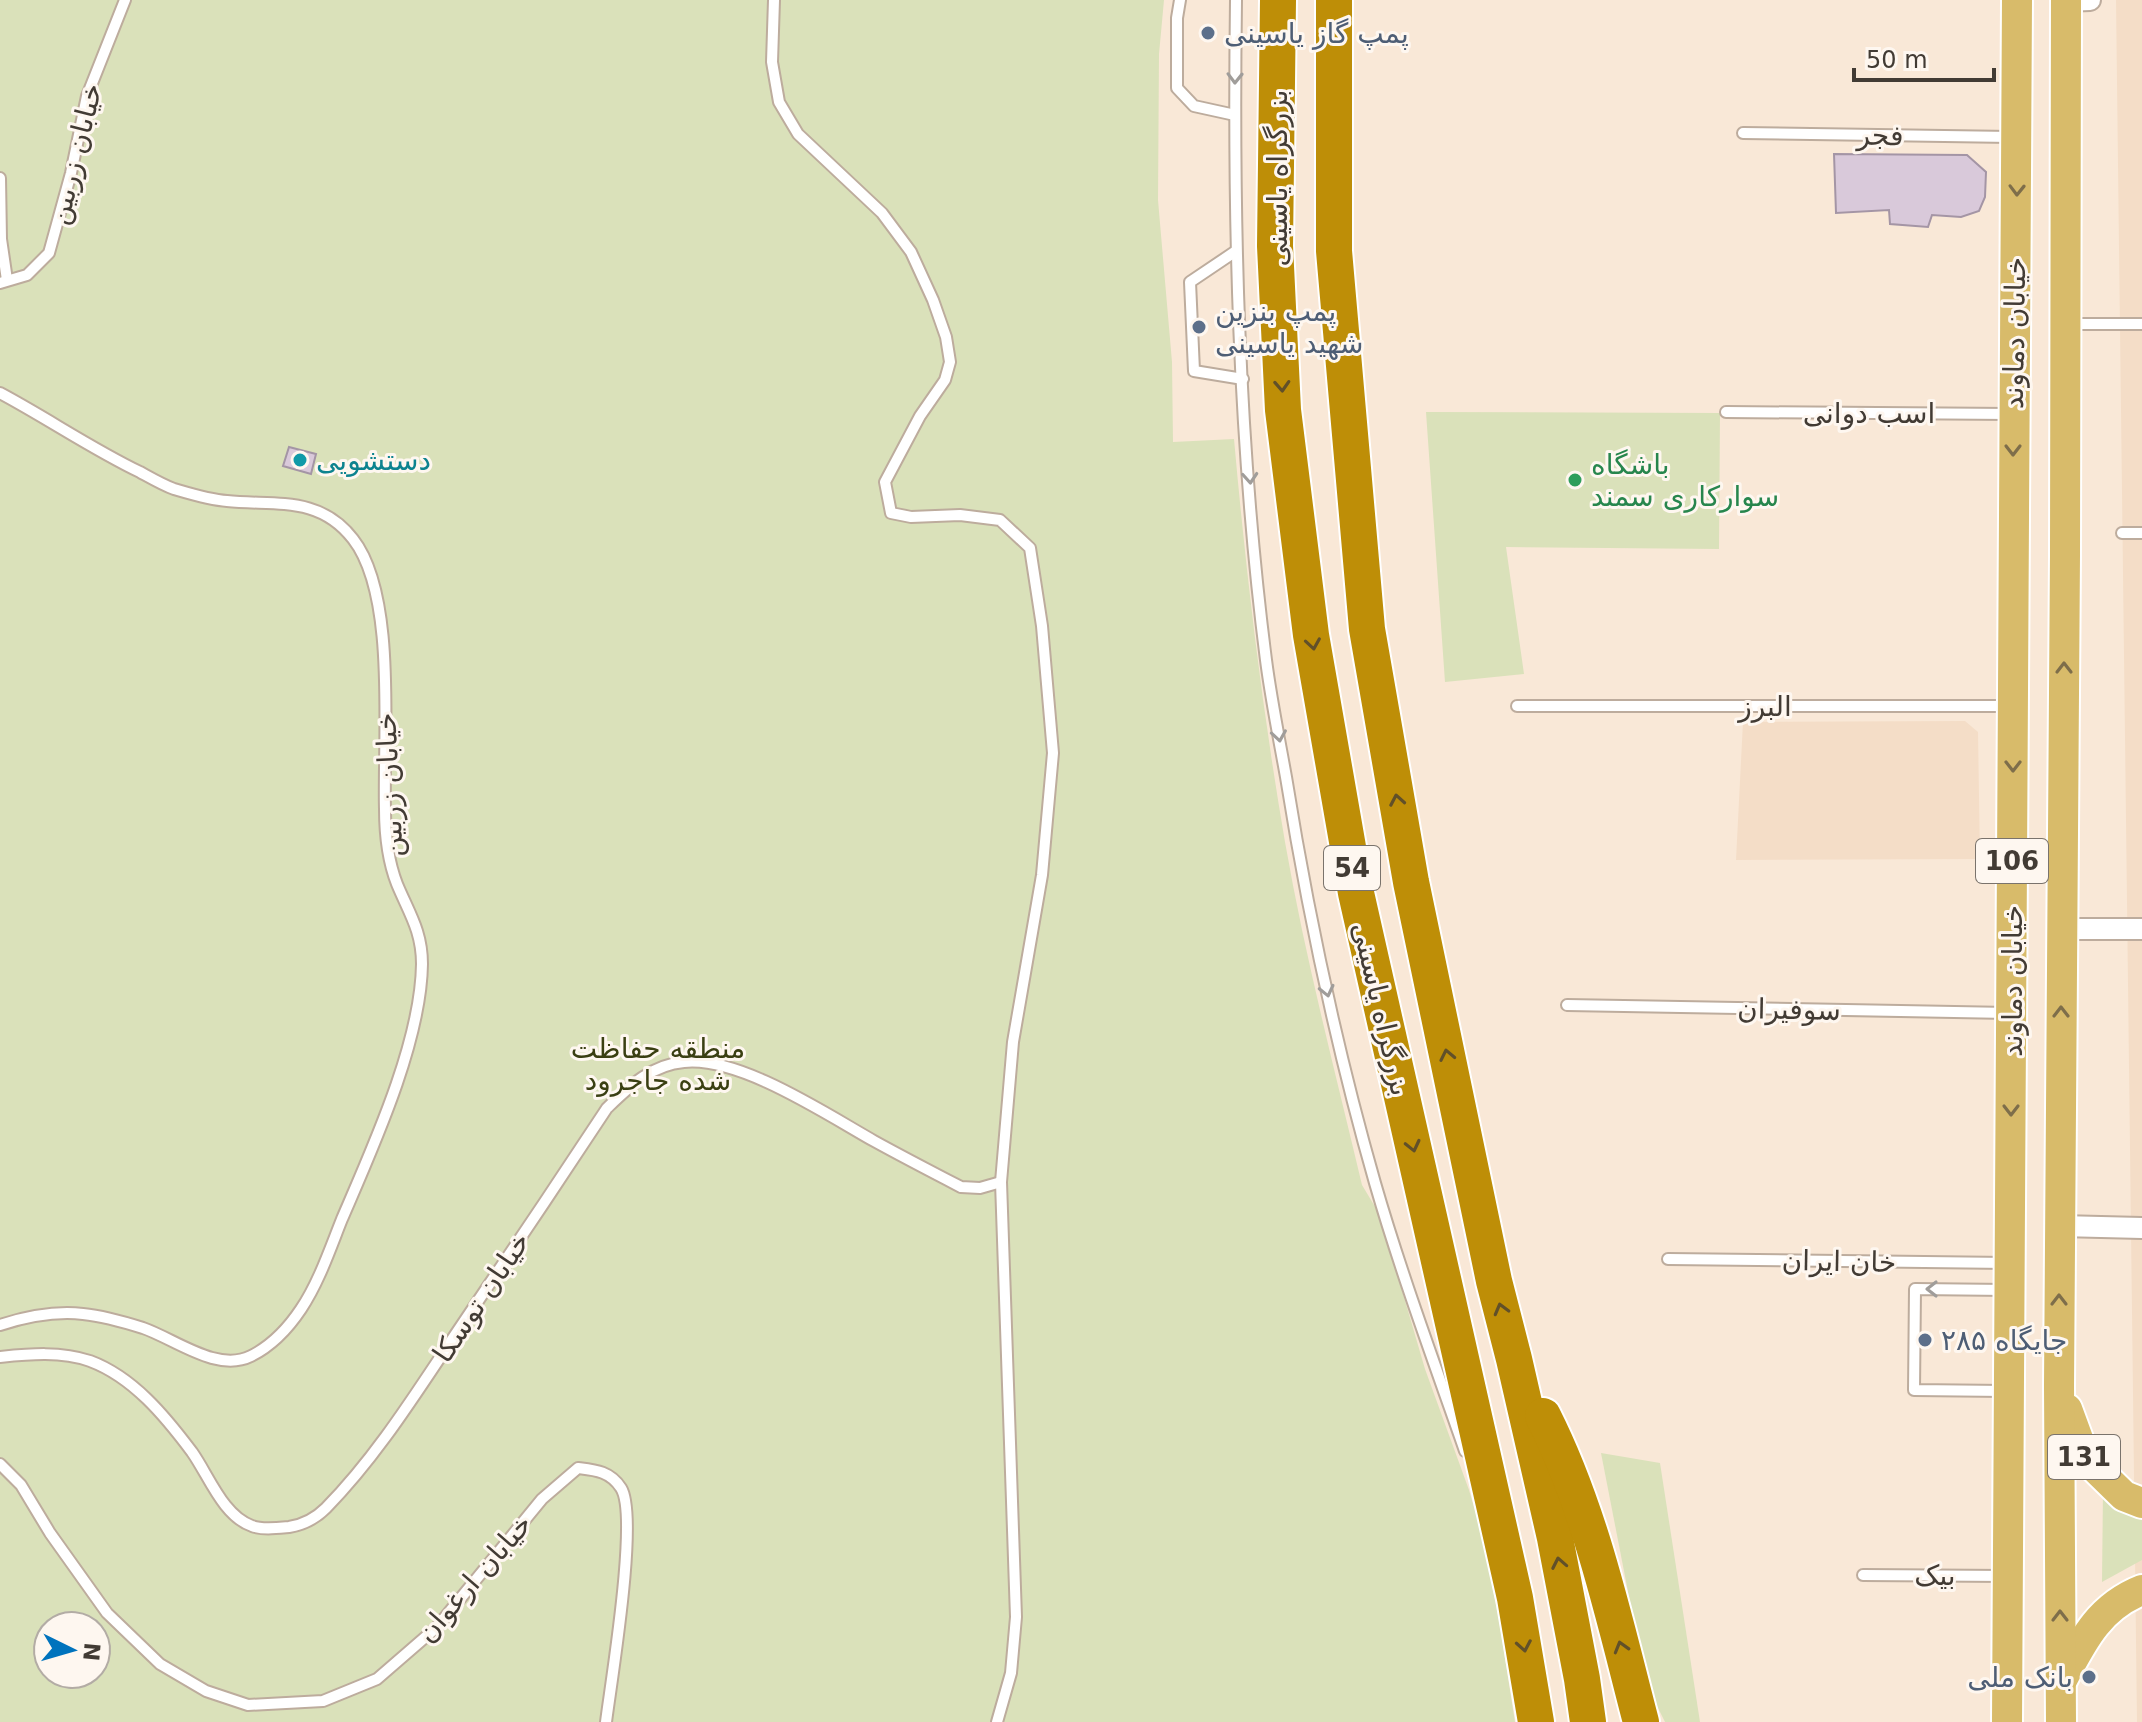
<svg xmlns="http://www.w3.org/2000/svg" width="2142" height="1722" font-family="'DejaVu Sans',Cairo,sans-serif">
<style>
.built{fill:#f4ddc7}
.green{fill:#dae1ba;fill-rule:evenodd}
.building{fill:#d9c9da;stroke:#a495a5;stroke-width:2}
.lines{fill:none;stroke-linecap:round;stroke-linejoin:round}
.lane-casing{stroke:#bdac9d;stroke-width:14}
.street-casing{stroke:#bdac9d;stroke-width:24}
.primary-casing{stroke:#fff;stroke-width:34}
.highway-casing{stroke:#fff;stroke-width:40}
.lane{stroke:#fff;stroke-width:10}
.street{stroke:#fff;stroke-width:20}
.primary{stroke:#d8bb6a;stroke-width:30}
.highway{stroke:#be8e07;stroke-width:36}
.oneway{stroke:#a09d9a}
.oneway2{stroke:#7e6e4a}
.oneway3{stroke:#615029}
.service-dot{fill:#5c6f8a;stroke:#fef7f0;stroke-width:3}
.culture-dot{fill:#0f9aa8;stroke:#fef7f0;stroke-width:3}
.leisure-dot{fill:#2e9e5b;stroke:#fef7f0;stroke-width:3}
.labels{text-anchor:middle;stroke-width:6;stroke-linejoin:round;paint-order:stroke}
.shield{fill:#fef7f0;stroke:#7a736c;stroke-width:2}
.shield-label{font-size:26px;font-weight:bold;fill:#423b34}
.service-label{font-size:28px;fill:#4e5e75;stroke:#fef7f0;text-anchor:start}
.street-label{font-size:28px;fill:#423b34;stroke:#fef7f0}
.culture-label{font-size:28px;fill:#0d838f;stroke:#fef7f0;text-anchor:start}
.leisure-label{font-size:28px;fill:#27864d;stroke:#fef7f0;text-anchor:start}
.park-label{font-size:28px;fill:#3a3f12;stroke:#fef7f0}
</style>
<rect width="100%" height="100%" fill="#f9e8d7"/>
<g class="built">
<path d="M 2116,0 L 2142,0 L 2142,1722 L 2137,1722 Z"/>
<path d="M 1965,721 L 1978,732 L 1980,859 L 1736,860 L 1743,722 Z"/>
</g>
<g class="green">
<path d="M 0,0 L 1164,0 L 1159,54 L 1158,200 L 1172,362 L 1173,442 L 1234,439 C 1246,574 1262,708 1285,842 C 1305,957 1335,1071 1362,1185 L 1380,1215 L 1425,1369 L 1469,1490 L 1482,1534 L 1499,1620 L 1515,1722 L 0,1722 ZM 48,1626 L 96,1626 L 96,1674 L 48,1674 Z"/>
<path d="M 1426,412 L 1720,413 L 1719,549 L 1506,547 L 1524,674 L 1445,682 Z"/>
<path d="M 1601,1453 L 1660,1463 L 1700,1722 L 1665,1722 L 1646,1684 Z"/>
<path d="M 2103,1490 L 2142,1511 L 2142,1560 L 2102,1582 Z"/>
</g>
<g class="building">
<path d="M 1834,154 L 1967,155 L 1986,172 L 1985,197 L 1979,211 L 1961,217 L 1932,215 L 1928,227 L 1890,224 L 1889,210 L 1836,213 Z"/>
<path d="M 289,447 L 316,454 L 311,474 L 283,466 Z"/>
</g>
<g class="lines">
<defs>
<g id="lane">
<path d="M 774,0 L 772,62 L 779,102 L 798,134 L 882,213 L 911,252 L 933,300 L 946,337 L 950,362 L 945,380 L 920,416 L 885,482 L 891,513 L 911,517 L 960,515 L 1000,520 L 1030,548 L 1042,626 L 1053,753 L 1042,875 L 1013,1042 L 1001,1182 L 1016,1617 L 1011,1673 L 997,1722"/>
<path d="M 1180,0 L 1177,18 L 1177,88 L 1194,106 L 1235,115"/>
<path d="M 1236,0 C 1233,219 1238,442 1266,660 C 1271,699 1279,738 1286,777 C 1308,914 1337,1050 1375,1183 C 1401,1273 1434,1362 1465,1451"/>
<path d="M 1743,133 L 2011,137"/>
<path d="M 0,178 L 1,239 L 7,280"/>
<path d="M 1236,251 L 1190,282 L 1194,371 L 1243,379"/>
<path d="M 0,283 L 27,275 L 49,253 L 71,173 L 87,96 L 125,0"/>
<path d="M 2067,324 L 2142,324"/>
<path d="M 0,393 C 47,418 92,449 140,472 C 151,478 163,485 174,489 C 191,494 210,500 227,501 C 275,506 319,495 353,539 C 397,595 383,737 385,809 C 385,834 388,861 397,884 C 409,913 422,931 422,964 C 421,1042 373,1147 342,1219 C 330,1249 319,1282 301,1309 C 289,1327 271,1346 251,1356 C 217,1373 175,1339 143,1328 C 124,1322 103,1316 83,1314 C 57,1311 25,1317 0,1325"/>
<path d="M 1726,412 L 2011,414"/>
<path d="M 2122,533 L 2142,533"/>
<path d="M 1517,706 L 2011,706"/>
<path d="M 1567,1005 L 2009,1013"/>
<path d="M 1668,1259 L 2008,1263"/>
<path d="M 0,1357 C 30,1354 61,1351 90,1361 C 133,1377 165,1416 192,1452 C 209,1476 223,1516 252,1526 C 262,1530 278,1528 289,1527 C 302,1525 316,1518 326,1508 C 374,1459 411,1401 449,1344 C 502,1266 555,1187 607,1108 C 630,1086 651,1065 684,1062 C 739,1056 826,1114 874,1141 C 903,1157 932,1172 961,1187 L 980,1188 L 1001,1182"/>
<path d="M 2005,1391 L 1914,1390 L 1915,1289 L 2008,1290"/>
<path d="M 0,1464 L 21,1485 L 50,1533 L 107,1613 L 160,1664 L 206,1691 L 248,1705 L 323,1701 L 377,1679 L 437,1627 L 542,1499 L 578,1468 C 595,1470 610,1471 621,1488 C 639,1516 611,1682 606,1722"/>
<path d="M 1863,1575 L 2006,1576"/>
</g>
<g id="street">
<path d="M 2066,1 L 2090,0"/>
<path d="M 2062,929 L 2142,929"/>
<path d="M 2060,1226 L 2142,1228"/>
</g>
<g id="primary">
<path d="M 2067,1409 L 2085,1458 L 2124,1496 L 2142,1503"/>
<path d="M 2063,1678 C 2083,1640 2099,1607 2142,1590"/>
<path d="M 2007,1722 L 2017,0"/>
<path d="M 2061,1722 L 2059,1386 L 2065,555 L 2066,0"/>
</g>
<g id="highway">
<path d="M 1278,0 L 1275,246 L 1283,410 L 1311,635 L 1356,893 L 1515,1598 L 1536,1722"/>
<path d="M 1334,0 L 1334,251 L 1367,629 L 1411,882 L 1494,1281 L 1514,1359 L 1555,1538 L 1582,1679 L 1588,1722"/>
<path d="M 1543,1416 C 1591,1511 1614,1619 1641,1722"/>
</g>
</defs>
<use href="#lane" class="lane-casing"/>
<use href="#street" class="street-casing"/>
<use href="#primary" class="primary-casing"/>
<use href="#highway" class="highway-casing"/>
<use href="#lane" class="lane"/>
<use href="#street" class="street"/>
<use href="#primary" class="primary"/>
<use href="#highway" class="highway"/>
</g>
<defs><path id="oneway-chevron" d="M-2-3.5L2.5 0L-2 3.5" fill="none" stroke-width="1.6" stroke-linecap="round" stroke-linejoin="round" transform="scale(2)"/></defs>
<g class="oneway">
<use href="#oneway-chevron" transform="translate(1235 78) rotate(91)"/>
<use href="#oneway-chevron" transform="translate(1250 478) rotate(86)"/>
<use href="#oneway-chevron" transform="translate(1279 736) rotate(81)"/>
<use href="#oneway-chevron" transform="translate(1327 991) rotate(77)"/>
<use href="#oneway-chevron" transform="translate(1932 1289) rotate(-180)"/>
</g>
<g class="oneway2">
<use href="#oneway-chevron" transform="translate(2017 190) rotate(91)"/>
<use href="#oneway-chevron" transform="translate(2013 450) rotate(90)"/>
<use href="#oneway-chevron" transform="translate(2064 668) rotate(-90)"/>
<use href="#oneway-chevron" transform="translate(2013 766) rotate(90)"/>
<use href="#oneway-chevron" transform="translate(2061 1012) rotate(-90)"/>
<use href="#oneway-chevron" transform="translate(2011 1110) rotate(90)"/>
<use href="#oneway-chevron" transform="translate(2059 1300) rotate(-90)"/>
<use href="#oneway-chevron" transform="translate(2060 1616) rotate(-90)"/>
</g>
<g class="oneway3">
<use href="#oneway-chevron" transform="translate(1282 386) rotate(87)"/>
<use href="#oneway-chevron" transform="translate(1313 644) rotate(81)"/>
<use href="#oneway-chevron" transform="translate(1397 800) rotate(-100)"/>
<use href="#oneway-chevron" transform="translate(1447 1055) rotate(-102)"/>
<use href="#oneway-chevron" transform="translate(1413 1146) rotate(77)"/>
<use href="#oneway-chevron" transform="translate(1501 1309) rotate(-105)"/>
<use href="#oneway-chevron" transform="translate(1559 1563) rotate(-101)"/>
<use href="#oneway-chevron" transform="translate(1524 1646) rotate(80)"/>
<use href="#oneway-chevron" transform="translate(1621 1647) rotate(-106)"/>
</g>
<g class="service-dot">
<circle cx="1208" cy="33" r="8"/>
<circle cx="1199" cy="327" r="8"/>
<circle cx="1925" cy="1340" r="8"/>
<circle cx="2089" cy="1677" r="8"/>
</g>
<circle class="culture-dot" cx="300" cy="460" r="8"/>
<circle class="leisure-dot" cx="1575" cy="480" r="8"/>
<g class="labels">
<g class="shield">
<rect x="1976" y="839" width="72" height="44" rx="6"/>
<rect x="1324" y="846" width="56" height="44" rx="6"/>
<rect x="2048" y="1435" width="72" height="44" rx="6"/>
</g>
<g class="shield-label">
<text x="2012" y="870">106</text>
<text x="1352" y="877">54</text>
<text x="2084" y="1466">131</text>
</g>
<g class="service-label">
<text x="1224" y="43">پمپ گاز یاسینی</text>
<text x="1215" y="321">پمپ بنزین<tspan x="1215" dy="32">شهید یاسینی</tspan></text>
<text x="1941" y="1350">جایگاه ۲۸۵</text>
<text x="2073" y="1687" text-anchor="end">بانک ملی</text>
</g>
<g class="street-label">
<text transform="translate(1880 135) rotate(1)" y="10">فجر</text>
<text transform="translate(75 154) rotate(-76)" y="10">خیابان زربین</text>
<text transform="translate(1277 178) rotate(-90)" y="10">بزرگراه یاسینی</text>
<text transform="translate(2014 333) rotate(-89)" y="10">خیابان دماوند</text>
<text x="1869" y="423">اسب دوانی</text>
<text x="1765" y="716">البرز</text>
<text transform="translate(389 785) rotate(-93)" y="10">خیابان زربین</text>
<text transform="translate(2012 981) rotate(-90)" y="10">خیابان دماوند</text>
<text transform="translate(1382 1009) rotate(77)" y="10">بزرگراه یاسینی</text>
<text transform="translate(1789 1009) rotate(1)" y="10">سوفیران</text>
<text transform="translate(1839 1261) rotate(1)" y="10">خان ایران</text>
<text transform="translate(481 1297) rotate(-56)" y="10">خیابان توسکا</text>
<text x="1935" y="1585">بیک</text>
<text transform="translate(474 1578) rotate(-49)" y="10">خیابان ارغوان</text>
</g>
<g class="culture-label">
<text x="316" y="470">دستشویی</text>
</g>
<g class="leisure-label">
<text x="1591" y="474">باشگاه<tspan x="1591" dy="32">سوارکاری سمند</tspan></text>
</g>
<g class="park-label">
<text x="658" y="1058">منطقه حفاظت<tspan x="658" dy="32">شده جاجرود</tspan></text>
</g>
</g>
<g transform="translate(72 1650) rotate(95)"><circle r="38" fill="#fef7f0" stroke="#b3aca5" stroke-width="2"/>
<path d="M0-6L14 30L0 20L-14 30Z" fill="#0073bd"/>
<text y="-12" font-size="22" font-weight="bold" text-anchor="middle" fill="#423b34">N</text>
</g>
<path d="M1854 68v12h140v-12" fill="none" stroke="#423b34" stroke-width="4"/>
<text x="1866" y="68" font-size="24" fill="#423b34" stroke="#fef7f0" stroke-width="6" paint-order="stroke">50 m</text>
</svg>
